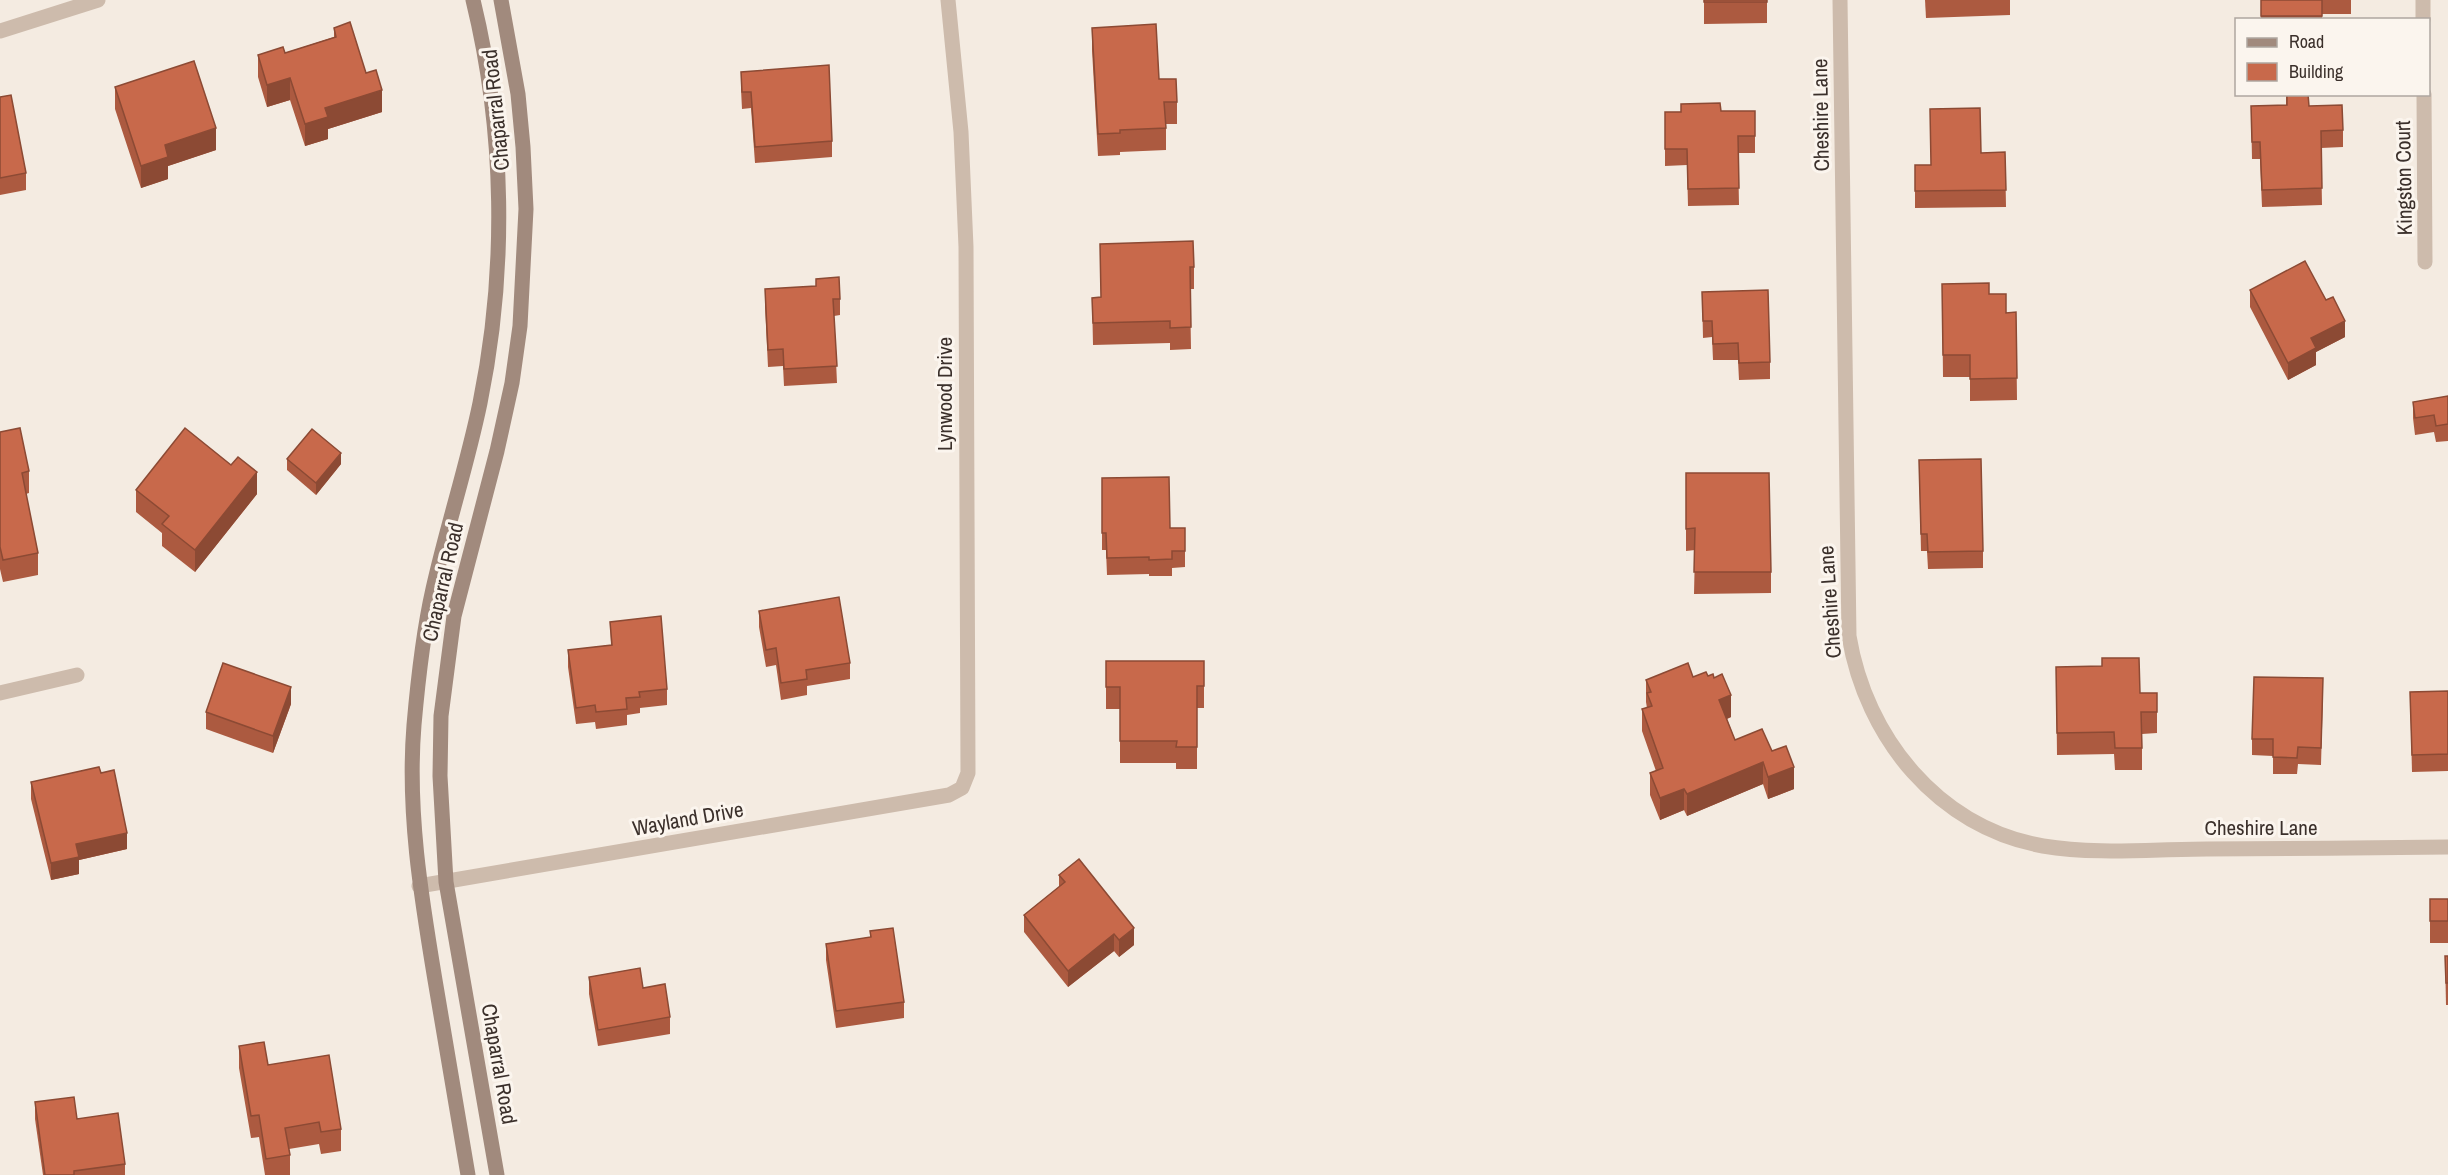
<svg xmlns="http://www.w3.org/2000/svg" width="2448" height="1175" font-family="'Archivo Narrow',sans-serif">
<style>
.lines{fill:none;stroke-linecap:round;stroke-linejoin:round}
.street{stroke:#cdbbac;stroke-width:15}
.secondary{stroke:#a18a7d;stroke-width:15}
.wall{fill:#ac5a40}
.shaded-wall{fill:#8c4a34}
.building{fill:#c8694b;stroke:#8c4a34;stroke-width:1.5}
.labels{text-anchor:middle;stroke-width:6;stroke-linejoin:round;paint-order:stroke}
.street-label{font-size:21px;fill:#3b302b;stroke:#fbf5ee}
</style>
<rect width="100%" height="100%" fill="#f4ebe1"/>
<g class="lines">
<g class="street">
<path d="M 1840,0 L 1849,636 C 1866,738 1938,827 2043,846 C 2097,855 2153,849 2207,849 C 2287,849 2368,848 2448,847"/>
<path d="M 2423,20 L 2423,0"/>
<path d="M 0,31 L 98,0"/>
<path d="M 2424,94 L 2425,262"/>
<path d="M 0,693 L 77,675"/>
<path d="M 419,886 L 949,795 L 962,788 L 968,773 L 966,247 L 961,132 L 948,0"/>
</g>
<g class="secondary">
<path d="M 468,1175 C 457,1110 446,1045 435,980 C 421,896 407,811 414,725 C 418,679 423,633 433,589 C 447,526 467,466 480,403 C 507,271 505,131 473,0"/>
<path d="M 497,1175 L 446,882 L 440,776 L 441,716 L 454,616 L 497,451 L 512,383 L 520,326 L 526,209 L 523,147 L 518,94 L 501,0"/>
</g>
</g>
<g class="wall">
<path d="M 1704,0 L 1767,0 L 1767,23 L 1704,24 Z"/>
<path d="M 1925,0 L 2010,0 L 2010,15 L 1926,18 Z"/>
<path d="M 2261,0 L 2351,0 L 2351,14 L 2322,14 L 2322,20 L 2261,20 Z"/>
<path d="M 334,28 L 366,73 L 382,112 L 328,129 L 328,139 L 305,146 L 290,100 L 267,107 L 258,77 L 258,55 L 285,53 L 334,37 Z"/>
<path d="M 1092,28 L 1177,102 L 1177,124 L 1166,124 L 1166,150 L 1120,152 L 1120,155 L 1098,156 L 1092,50 Z"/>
<path d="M 741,72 L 832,141 L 832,157 L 755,163 L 751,108 L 742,109 L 741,89 Z"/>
<path d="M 115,87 L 216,150 L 168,166 L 168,179 L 141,188 L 115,109 Z"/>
<path d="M 2286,94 L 2309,106 L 2343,130 L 2343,147 L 2321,148 L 2322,205 L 2262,207 L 2260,159 L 2252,159 L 2251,106 L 2286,105 Z"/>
<path d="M 0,97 L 26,173 L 26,190 L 0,195 Z"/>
<path d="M 1755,111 L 1755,153 L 1738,153 L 1739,205 L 1688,206 L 1687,165 L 1665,166 L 1665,112 Z"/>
<path d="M 2005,152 L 2006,207 L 1915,208 L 1915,165 L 1930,165 L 1981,153 Z"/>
<path d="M 1100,244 L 1194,267 L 1194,289 L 1190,289 L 1191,349 L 1170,350 L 1170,343 L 1093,345 L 1092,298 L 1101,297 Z"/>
<path d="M 1942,284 L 1989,294 L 2006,313 L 2016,312 L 2017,400 L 1970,401 L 1970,377 L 1943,377 Z"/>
<path d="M 765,289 L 840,299 L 840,315 L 834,316 L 837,383 L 784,386 L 783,366 L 768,367 L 765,306 Z"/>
<path d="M 2250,290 L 2345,337 L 2316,352 L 2316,365 L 2288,380 L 2250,307 Z"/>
<path d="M 1702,292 L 1770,362 L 1770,379 L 1739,380 L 1738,360 L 1713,360 L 1712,337 L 1703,338 Z"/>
<path d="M 2448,396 L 2448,441 L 2436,442 L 2434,432 L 2415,435 L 2413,418 L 2413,402 Z"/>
<path d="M 0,432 L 29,471 L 29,493 L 26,494 L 38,553 L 38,575 L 3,582 L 0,569 Z"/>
<path d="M 287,459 L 341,464 L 316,495 L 287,470 Z"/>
<path d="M 1919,460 L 1983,551 L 1983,568 L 1928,569 L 1927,551 L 1921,551 Z"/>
<path d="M 1686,473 L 1771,572 L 1771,593 L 1694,594 L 1695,550 L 1686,551 Z"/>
<path d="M 1102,478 L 1170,528 L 1185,528 L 1185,567 L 1172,568 L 1172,576 L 1149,576 L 1149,574 L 1107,575 L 1106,550 L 1102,550 Z"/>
<path d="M 136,490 L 257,494 L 195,572 L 162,546 L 162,533 L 136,512 Z"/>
<path d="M 759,611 L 850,663 L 850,679 L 807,686 L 807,695 L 781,700 L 776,665 L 766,667 L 759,627 Z"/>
<path d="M 610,622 L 667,689 L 667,705 L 640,708 L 640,713 L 627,715 L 627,725 L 596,729 L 595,722 L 576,724 L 568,667 L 568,650 L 611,645 Z"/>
<path d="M 1106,661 L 1204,661 L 1204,708 L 1197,708 L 1197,769 L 1176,769 L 1176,763 L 1120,763 L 1120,709 L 1106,709 Z"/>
<path d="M 2056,667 L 2140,693 L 2157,693 L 2157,733 L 2142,734 L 2142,770 L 2115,770 L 2114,754 L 2057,755 Z"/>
<path d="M 1708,676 L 1731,717 L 1727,719 L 1735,740 L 1772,751 L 1794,789 L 1768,799 L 1763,784 L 1687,816 L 1684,810 L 1660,820 L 1650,795 L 1650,773 L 1656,771 L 1642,731 L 1642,709 L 1647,708 L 1646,702 L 1646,680 Z"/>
<path d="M 2448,691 L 2448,771 L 2412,772 L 2410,692 Z"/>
<path d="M 2323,695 L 2321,765 L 2298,764 L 2297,774 L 2273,774 L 2273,756 L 2252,755 L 2252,739 Z"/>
<path d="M 291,704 L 273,753 L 206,729 L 206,712 Z"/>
<path d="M 101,773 L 127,849 L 79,860 L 79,874 L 51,880 L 31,799 L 31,782 Z"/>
<path d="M 1059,875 L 1134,945 L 1119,957 L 1114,951 L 1068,987 L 1024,932 L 1024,915 L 1059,887 Z"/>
<rect x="2430" y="899" width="18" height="44"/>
<path d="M 870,931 L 904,1002 L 904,1018 L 836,1028 L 826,960 L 826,944 L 870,937 Z"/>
<path d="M 2445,956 L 2448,956 L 2448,1005 L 2446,1005 Z"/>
<path d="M 589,977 L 643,988 L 670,1017 L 670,1034 L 598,1046 L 589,994 Z"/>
<path d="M 239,1046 L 268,1065 L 341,1129 L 341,1151 L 321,1154 L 319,1144 L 289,1149 L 290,1155 L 290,1175 L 265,1175 L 259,1137 L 251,1138 L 239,1068 Z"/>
<path d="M 35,1102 L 77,1119 L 125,1164 L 125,1175 L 43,1175 L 35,1119 Z"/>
</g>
<g class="shaded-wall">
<path d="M 290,78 L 290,100 L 267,107 L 267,85 Z"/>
<path d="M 382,90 L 382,112 L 328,129 L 328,139 L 305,146 L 305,124 L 325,108 Z"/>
<path d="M 216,128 L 216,150 L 168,166 L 168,179 L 141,188 L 141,166 L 165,145 Z"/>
<path d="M 2345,321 L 2345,337 L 2316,352 L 2316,365 L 2288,380 L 2288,363 L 2311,338 Z"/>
<path d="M 341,453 L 341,464 L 316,495 L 316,483 Z"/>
<path d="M 257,472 L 257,494 L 195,572 L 195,550 Z"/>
<path d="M 291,687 L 291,704 L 273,753 L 273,736 Z"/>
<path d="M 1731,695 L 1731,717 L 1719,722 L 1719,700 Z"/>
<path d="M 1763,762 L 1763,784 L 1687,816 L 1687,794 Z"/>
<path d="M 1794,767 L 1794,789 L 1768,799 L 1768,777 Z"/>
<path d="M 1684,789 L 1684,810 L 1660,820 L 1660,798 Z"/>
<path d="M 127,833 L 127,849 L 79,860 L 79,874 L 51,880 L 51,863 L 76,844 Z"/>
<path d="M 1134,928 L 1134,945 L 1119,957 L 1119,940 Z"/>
<path d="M 1114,934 L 1114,951 L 1068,987 L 1068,971 Z"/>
</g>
<g class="building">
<rect x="1704" y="0" width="63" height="2"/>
<rect x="2261" y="0" width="61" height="16"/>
<path d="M 350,22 L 366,73 L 376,70 L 382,90 L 325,108 L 328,117 L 305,124 L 290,78 L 267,85 L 258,55 L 283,47 L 285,53 L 336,37 L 334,28 Z"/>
<path d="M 1156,24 L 1159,79 L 1176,79 L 1177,102 L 1164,102 L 1166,128 L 1120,130 L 1120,133 L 1098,134 L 1092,28 Z"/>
<path d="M 194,61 L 216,128 L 165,145 L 168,157 L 141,166 L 115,87 Z"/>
<path d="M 829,65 L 832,141 L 755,147 L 751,92 L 742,92 L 741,72 Z"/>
<path d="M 2287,94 L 2308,94 L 2309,106 L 2342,105 L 2343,130 L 2321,131 L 2322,188 L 2262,190 L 2260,142 L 2252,142 L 2251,106 L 2287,105 Z"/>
<path d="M 11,95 L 26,173 L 0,178 L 0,97 Z"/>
<path d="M 1720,103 L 1721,111 L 1755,111 L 1755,136 L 1738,136 L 1739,188 L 1688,189 L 1687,149 L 1665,149 L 1665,112 L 1681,112 L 1681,104 Z"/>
<path d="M 1980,108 L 1981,153 L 2005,152 L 2006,190 L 1915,191 L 1915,165 L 1931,165 L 1930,109 Z"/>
<path d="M 1193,241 L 1194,267 L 1190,267 L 1191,327 L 1170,328 L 1170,321 L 1093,323 L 1092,298 L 1101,297 L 1100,244 Z"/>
<path d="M 2305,261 L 2326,300 L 2333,297 L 2345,321 L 2311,338 L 2316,348 L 2288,363 L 2250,290 Z"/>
<path d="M 839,277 L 840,299 L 833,299 L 837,366 L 784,369 L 783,349 L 768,350 L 765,289 L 816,286 L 816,279 Z"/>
<path d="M 1989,283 L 1989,294 L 2006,294 L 2006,313 L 2016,312 L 2017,378 L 1970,379 L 1970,355 L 1943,355 L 1942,284 Z"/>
<path d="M 1768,290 L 1770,362 L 1739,363 L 1738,343 L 1713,344 L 1712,321 L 1703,321 L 1702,292 Z"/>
<path d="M 2448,396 L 2448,424 L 2436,426 L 2434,415 L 2415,418 L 2413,402 Z"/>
<path d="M 20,428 L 29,471 L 22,473 L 38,553 L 3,560 L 0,547 L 0,432 Z"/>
<path d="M 185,428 L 231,465 L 238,457 L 257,472 L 195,550 L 162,524 L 169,516 L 136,490 Z"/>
<path d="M 312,429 L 341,453 L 316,483 L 287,459 Z"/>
<path d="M 1981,459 L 1983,551 L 1928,552 L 1927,534 L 1921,534 L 1919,460 Z"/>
<path d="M 1686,473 L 1769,473 L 1771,572 L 1694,572 L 1695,528 L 1686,529 Z"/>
<path d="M 1169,477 L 1170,528 L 1185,528 L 1185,551 L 1172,551 L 1172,559 L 1149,560 L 1149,557 L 1107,558 L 1106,533 L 1102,533 L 1102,478 Z"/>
<path d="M 839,597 L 850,663 L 806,670 L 807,679 L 781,683 L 776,648 L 766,650 L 759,611 Z"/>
<path d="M 661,616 L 667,689 L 639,692 L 640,697 L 626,698 L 627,709 L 596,712 L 595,705 L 576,708 L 568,650 L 612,645 L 610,622 Z"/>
<path d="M 2102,658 L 2139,658 L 2140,693 L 2157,693 L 2157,712 L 2141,712 L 2142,748 L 2115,748 L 2114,732 L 2057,733 L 2056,667 L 2102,666 Z"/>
<path d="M 1106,661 L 1204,661 L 1204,686 L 1197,686 L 1197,747 L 1176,747 L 1177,741 L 1120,741 L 1120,687 L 1106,687 Z"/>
<path d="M 223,663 L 291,687 L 273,736 L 206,712 Z"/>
<path d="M 1688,663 L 1693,677 L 1706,672 L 1708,676 L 1713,674 L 1714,678 L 1722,674 L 1731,695 L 1719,700 L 1735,740 L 1762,729 L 1772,751 L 1786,746 L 1794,767 L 1768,777 L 1763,762 L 1687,794 L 1684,789 L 1660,798 L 1650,773 L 1663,768 L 1642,709 L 1652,706 L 1647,693 L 1651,692 L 1646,680 Z"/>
<path d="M 2254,677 L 2323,678 L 2321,748 L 2298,747 L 2297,758 L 2273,757 L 2273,739 L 2252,739 Z"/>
<path d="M 2448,691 L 2448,754 L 2412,755 L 2410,692 Z"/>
<path d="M 99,767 L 101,773 L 114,770 L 127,833 L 76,844 L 79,857 L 51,863 L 31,782 Z"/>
<path d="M 1079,859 L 1134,928 L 1119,940 L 1114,934 L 1068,971 L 1024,915 L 1065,882 L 1059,875 Z"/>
<rect x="2430" y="899" width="18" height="22"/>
<path d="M 893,928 L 904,1002 L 836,1011 L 826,944 L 871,937 L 870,931 Z"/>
<path d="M 2445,956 L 2448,956 L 2448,983 L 2446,983 Z"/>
<path d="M 640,968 L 643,988 L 665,984 L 670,1017 L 598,1030 L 589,977 Z"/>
<path d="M 264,1042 L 268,1065 L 329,1055 L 341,1129 L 321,1132 L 319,1122 L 285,1128 L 290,1155 L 266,1159 L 259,1115 L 251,1116 L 239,1046 Z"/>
<path d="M 74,1097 L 77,1119 L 118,1113 L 125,1164 L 74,1171 L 74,1175 L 45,1175 L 35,1102 Z"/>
</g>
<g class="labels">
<g class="street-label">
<text transform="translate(496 110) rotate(-96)" y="7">Chaparral Road</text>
<text transform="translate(1821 115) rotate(-91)" y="7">Cheshire Lane</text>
<text transform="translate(2404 178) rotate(-91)" y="7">Kingston Court</text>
<text transform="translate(945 394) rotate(-90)" y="7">Lynwood Drive</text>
<text transform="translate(443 582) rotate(-77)" y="7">Chaparral Road</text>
<text transform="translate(1830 602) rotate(-94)" y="7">Cheshire Lane</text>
<text transform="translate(688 819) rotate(-10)" y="7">Wayland Drive</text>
<text x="2261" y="835">Cheshire Lane</text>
<text transform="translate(499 1064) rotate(80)" y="7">Chaparral Road</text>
</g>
</g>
<rect x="2235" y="18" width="195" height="78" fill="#fbf5ee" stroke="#aea6a0" stroke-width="1.5"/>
<rect x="2247" y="38" width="30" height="9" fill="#a18a7d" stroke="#aea6a0" stroke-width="1.5"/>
<text x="2289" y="48" font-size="18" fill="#3b302b">Road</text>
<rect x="2247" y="63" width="30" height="18" fill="#c8694b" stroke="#aea6a0" stroke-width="1.5"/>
<text x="2289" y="78" font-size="18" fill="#3b302b">Building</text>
</svg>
